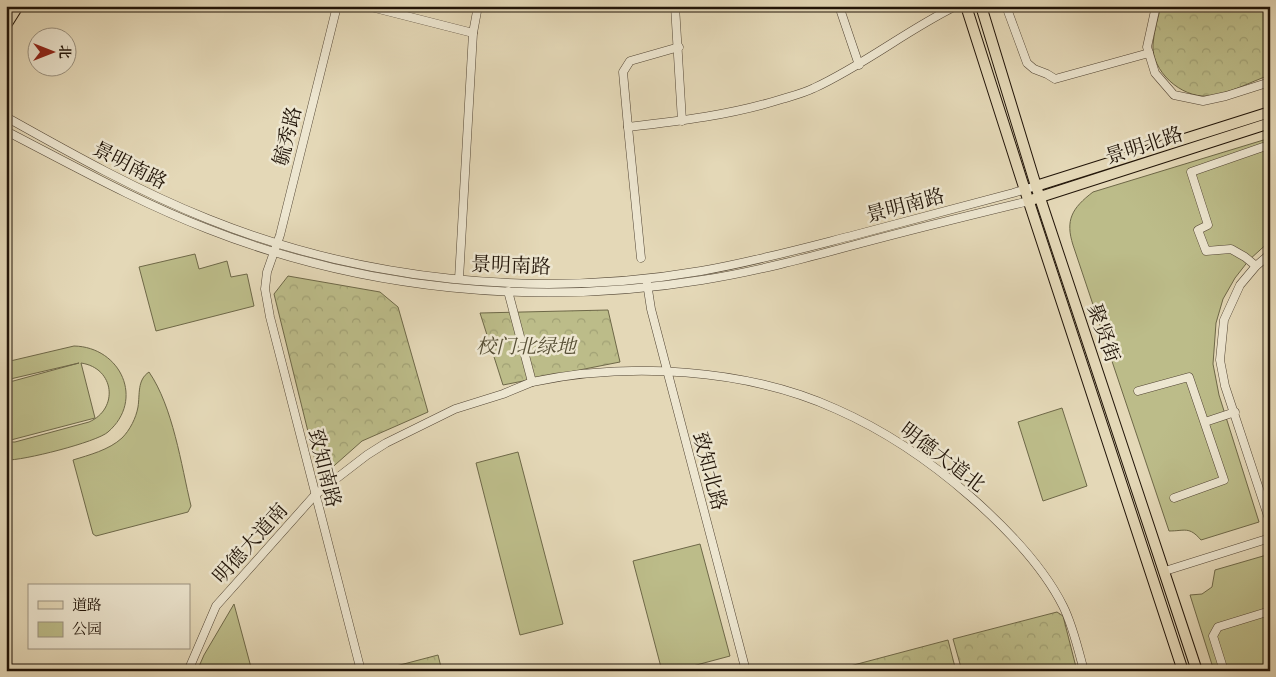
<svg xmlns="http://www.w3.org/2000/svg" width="1276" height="677" font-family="'Old Standard TT','Noto Serif SC',serif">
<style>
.green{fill:#bcbc89;stroke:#6e6848}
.forest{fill:url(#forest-crowns);stroke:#6e6848}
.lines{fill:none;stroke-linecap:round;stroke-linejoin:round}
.minor-casing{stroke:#524534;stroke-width:9}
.major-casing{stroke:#211408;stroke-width:12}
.minor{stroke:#ede6d0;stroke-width:8}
.major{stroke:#e4d8b7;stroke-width:10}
.labels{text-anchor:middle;stroke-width:5;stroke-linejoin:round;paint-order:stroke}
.street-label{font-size:20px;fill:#211408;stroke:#ede6d0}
.park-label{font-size:20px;font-style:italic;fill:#574f35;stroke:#ede6d0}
</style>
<defs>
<pattern id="forest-crowns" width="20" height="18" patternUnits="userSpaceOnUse" patternTransform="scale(1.25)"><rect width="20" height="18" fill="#bcbc89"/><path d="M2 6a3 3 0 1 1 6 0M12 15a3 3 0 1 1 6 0" fill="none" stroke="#a1a175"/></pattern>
</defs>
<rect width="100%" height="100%" fill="#e4d8b7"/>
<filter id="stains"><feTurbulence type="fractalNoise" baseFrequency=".004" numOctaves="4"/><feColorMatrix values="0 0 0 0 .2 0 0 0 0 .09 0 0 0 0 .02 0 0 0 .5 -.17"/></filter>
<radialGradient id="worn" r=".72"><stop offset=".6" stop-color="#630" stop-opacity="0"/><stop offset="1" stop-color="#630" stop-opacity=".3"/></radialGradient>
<g class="green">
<path d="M 1270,138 L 1270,241 L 1249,260 L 1235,278 L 1223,299 L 1216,323 L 1213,364 L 1219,395 L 1259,522 L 1201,540 C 1189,526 1185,531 1169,531 L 1073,245 C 1065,220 1072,208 1093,192 Z"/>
<path d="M 195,254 L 199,269 L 227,261 L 231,277 L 247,274 L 254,306 L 156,331 L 139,267 Z"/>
<path d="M 74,346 C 121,347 145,400 108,432 C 97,442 22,461 6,460 L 6,442 L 15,442 L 89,422 C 119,409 115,368 81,363 L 95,418 L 7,441 L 6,383 L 79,363 L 6,380 L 6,362 Z"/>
<path d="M 149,372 C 173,407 181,464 191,506 L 188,512 L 96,536 L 93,534 L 73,460 C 89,455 109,450 122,438 C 130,430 136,418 138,407 C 140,394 137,380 149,372 Z"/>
<path d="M 1062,408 L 1087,486 L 1043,501 L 1018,422 Z"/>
<path d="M 518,452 L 563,624 L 520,635 L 476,463 Z"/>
<path d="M 700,544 L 730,656 L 674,671 L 662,671 L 633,561 Z"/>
<path d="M 1270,554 L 1270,671 L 1214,671 L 1190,595 L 1202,594 L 1212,587 L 1215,570 Z"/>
<path d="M 234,604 L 252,671 L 197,671 L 204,655 Z"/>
</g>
<g class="forest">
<path d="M 1161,6 L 1270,6 L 1270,75 C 1250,82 1229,94 1208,96 C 1181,98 1151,71 1153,44 C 1154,31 1158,18 1161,6 Z"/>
<path d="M 288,276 L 380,292 L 398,307 L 428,412 L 362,441 L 327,472 L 317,468 L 274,294 Z"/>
<path d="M 608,310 L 620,362 L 503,385 L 480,313 Z"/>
<path d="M 1057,612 L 1063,616 L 1077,671 L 962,671 L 953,639 Z"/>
<path d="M 948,640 L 956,671 L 831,671 Z"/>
<path d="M 438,655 L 442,671 L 377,671 Z"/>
</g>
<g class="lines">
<defs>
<g id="minor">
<path d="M 337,6 L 280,235 L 267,272 L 265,289 L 270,317 L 361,671"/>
<path d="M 367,6 L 473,33"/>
<path d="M 675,6 L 682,121"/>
<path d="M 839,6 L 859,65"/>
<path d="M 1006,6 L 1027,63 L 1034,69 L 1047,74 L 1055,79 L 1149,53"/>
<path d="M 1156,6 L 1147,47 L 1155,73 L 1174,95 L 1203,101 L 1226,96 L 1270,82"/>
<path d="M 679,47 L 630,61 L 623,72 L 628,127 C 680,121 731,115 782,99 C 792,96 804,93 814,88 C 864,65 907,30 956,6"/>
<path d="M 6,117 C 72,154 138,191 208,219 C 362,281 538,299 701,271 C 753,262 804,248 855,235 C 907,221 960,207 1013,193 L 1036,186"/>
<path d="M 628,127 L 641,258"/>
<path d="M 6,131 C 72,165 138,202 208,229 C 363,290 537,307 702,280 C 754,272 806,258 858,244 C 914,229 971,215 1029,201"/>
<path d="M 1270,254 L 1256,266 L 1240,285 L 1224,320 L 1220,360 L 1225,386 L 1270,522"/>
<path d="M 1256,266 L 1245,257 L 1231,249 L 1206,251 L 1198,230 L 1208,225 L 1191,172 L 1263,147 L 1270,149"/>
<path d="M 459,279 L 473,33 L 478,6"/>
<path d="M 647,283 L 651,309 L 746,671"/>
<path d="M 508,291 L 532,382 C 629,362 745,368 836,409 C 886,431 930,461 971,497 C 1005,527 1043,566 1063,606 C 1073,626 1078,649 1084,671"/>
<path d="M 1138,391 L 1189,377 L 1224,480 L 1174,498"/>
<path d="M 1205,422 L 1235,412"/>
<path d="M 1165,571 L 1270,538"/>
<path d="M 188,671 L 216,606 L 315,495 L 367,455 L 386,443 L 455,409 L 503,394 L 532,382"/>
<path d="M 1224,671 L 1213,636 L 1218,627 L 1270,611"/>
</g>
<g id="major">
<path d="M 966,6 L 1022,181 L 1183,671"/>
<path d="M 981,6 L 1036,186 L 1197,671"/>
<path d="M 6,25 L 18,6"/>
<path d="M 1036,186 L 1270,112"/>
<path d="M 1034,199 L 1270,123"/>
</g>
</defs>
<use href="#minor" class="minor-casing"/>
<use href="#major" class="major-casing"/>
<use href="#minor" class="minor"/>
<use href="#major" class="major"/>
</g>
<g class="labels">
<g class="street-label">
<text transform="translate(287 136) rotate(-76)" y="7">毓秀路</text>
<text transform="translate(1144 145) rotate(-18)" y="7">景明北路</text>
<text transform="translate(130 165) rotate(27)" y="7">景明南路</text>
<text transform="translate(905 205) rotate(-15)" y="7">景明南路</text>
<text transform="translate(511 265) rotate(2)" y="7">景明南路</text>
<text transform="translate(1104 333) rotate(71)" y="7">聚贤街</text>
<text transform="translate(943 457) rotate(37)" y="7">明德大道北</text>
<text transform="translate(325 468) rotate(76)" y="7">致知南路</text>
<text transform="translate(710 471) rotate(75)" y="7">致知北路</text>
<text transform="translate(250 543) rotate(-48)" y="7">明德大道南</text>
</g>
<g class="park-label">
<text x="526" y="353">校门北绿地</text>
</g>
</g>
<rect width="1276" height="677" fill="none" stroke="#e4d8b7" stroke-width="25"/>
<rect x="8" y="8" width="1261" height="662" fill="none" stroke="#211408" stroke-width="2.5"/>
<rect x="12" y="12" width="1251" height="652" fill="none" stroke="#211408"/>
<rect x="28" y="584" width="162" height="65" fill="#ede6d0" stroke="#9b9280"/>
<rect x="38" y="601" width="25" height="8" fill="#e4d8b7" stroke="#9b9280"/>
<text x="72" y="610" font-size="15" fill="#211408">道路</text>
<rect x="38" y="622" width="25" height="15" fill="#bcbc89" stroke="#9b9280"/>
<text x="72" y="634" font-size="15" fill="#211408">公园</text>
<g transform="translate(52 52) rotate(90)"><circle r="24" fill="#ede6d0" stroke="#9b9280"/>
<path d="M0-4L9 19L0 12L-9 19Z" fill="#8f2418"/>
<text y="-8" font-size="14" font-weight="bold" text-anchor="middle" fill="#211408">北</text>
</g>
<rect width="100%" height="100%" filter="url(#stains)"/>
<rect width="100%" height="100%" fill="url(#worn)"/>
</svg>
